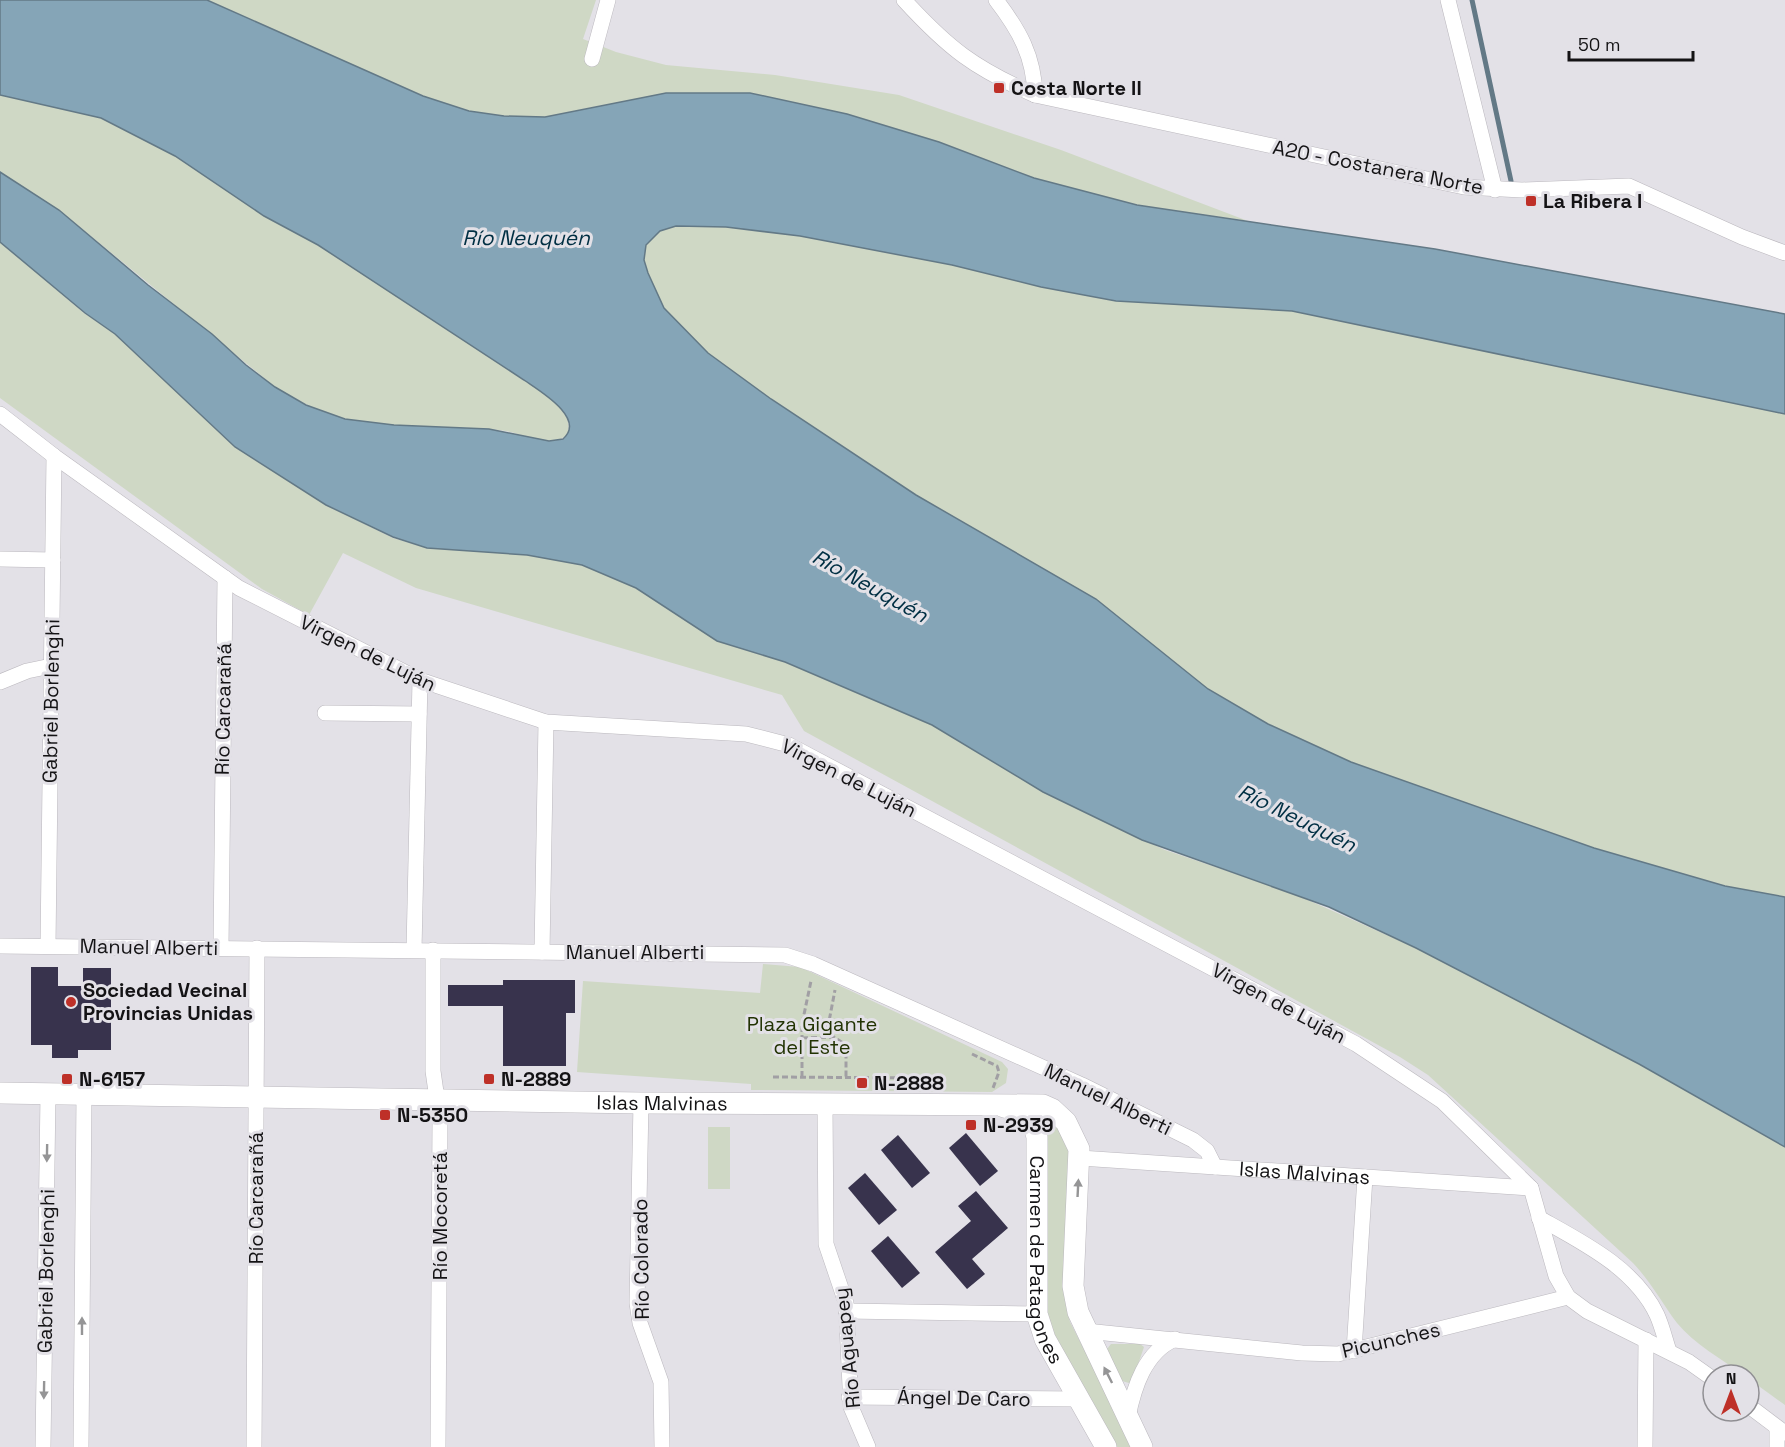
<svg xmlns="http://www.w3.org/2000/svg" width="1785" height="1447" font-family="'Space Grotesk',sans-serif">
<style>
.green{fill:#cfd8c5}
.water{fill:#85a5b7;stroke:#637986;stroke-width:1.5}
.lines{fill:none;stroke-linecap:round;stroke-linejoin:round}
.stream{stroke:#637986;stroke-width:5}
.building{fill:#38334d}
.street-casing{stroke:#bbb8be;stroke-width:16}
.secondary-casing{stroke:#bbb8be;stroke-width:22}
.path{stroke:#a19fa4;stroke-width:3;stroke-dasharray:6 3;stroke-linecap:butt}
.street{stroke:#fff;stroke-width:15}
.secondary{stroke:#fff;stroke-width:21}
.oneway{fill:#959596}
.poi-dot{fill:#be3028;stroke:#e3e1e7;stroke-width:2}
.labels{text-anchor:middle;stroke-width:6;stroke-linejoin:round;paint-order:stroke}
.poi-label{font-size:20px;font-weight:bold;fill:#141315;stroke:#e3e1e7;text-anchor:start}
.street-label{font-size:20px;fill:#141315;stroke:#e3e1e7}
.park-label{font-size:20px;fill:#223303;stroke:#e3e1e7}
.water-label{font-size:21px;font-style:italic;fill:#002f43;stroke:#e3e1e7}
</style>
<rect width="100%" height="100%" fill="#e3e1e7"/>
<g class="green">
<path d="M 207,0 L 596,0 L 583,39 L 616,52 L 666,65 L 775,75 L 899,95 L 1061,150 L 1248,221 L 1137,205 L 1034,178 L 939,142 L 847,114 L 750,93 L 603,105 L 545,117 L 504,116 L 469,111 L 423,96 Z"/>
<path d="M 0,95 L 101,118 L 175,156 L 264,216 L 318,245 L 524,380 C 540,392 577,410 567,435 C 552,448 523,434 506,431 C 453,424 398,430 346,419 C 321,414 298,400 275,387 L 59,210 L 0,172 Z"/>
<path d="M 676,226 L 726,227 L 800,236 L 952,265 L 1041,287 L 1116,301 L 1292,311 L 1785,414 L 1785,897 L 1725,886 L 1594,848 L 1468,804 L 1351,762 L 1268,724 L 1208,689 L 1153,647 L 1002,546 L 916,495 L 771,399 L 708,353 L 664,308 L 648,273 L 644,260 L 646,245 L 660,231 Z"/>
<path d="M 0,242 L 84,313 L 115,334 L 235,447 L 326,505 L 393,538 L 427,548 L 527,555 L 582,565 L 636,588 L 717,641 L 785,662 L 932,725 L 1043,792 L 1165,850 L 1290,892 L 1416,948 L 1639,1064 L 1785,1147 L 1785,1405 L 1749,1379 L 1749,1375 L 1743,1375 C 1722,1359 1694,1344 1677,1323 C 1662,1303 1651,1282 1633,1263 L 1428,1075 L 1400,1057 L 804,731 L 782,695 L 416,588 L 343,553 L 309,615 L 262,589 L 0,398 Z"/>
<path d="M 763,964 L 800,967 L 1002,1062 L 1008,1069 L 1006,1083 L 992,1092 L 751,1090 L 751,1084 L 577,1072 L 583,981 L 760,993 Z"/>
<path d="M 1035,1112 L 1056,1122 L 1071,1151 L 1068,1313 L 1070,1322 L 1134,1447 L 1117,1447 L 1054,1341 L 1046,1320 Z"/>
<rect x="708" y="1127" width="22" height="62"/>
<path d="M 1111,1344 L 1140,1344 L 1144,1347 L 1133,1379 L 1129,1383 L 1122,1381 L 1107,1349 Z"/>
</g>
<path class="water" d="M 0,0 L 207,0 L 423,96 L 469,111 L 504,116 L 545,117 L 666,93 L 750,93 L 847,114 L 939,142 L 1034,178 L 1137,205 L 1435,249 L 1785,314 L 1785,414 L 1292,311 L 1116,301 L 1041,287 L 952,265 L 800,236 L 726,227 L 676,226 L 660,231 L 646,245 L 644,260 L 648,273 L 664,308 L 708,353 L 771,399 L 916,495 L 1096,599 L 1208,689 L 1268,724 L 1351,762 L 1594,848 L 1725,886 L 1785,897 L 1785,1147 L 1639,1064 L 1416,948 L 1329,907 L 1142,840 L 1043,792 L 932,725 L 785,662 L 717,641 L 636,588 L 582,565 L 527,555 L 427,548 L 393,537 L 326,505 L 235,447 L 115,334 L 85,313 L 0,242 L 0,172 L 59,210 L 148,285 L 212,334 L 246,365 L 275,387 L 306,405 L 345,419 L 394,425 L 489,429 L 549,441 L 563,439 C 587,418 538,390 524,380 L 318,245 L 264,216 L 175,156 L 101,118 L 0,95 Z"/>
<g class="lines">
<path class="stream" d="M 1472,0 L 1511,181"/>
</g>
<g class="building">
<path d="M 31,967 L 58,967 L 58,986 L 83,986 L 83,968 L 111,968 L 111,1050 L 78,1050 L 78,1058 L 52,1058 L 52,1045 L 31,1045 Z"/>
<path d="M 503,980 L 575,980 L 575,1013 L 566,1013 L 566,1066 L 503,1066 L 503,1006 L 448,1006 L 448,985 L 503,985 Z"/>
<path d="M 966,1133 L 998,1171 L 980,1186 L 949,1148 Z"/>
<path d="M 898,1135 L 930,1173 L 912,1188 L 881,1150 Z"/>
<path d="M 865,1173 L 897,1210 L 879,1225 L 848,1188 Z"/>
<path d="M 976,1191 L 1008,1228 L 972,1259 L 985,1274 L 967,1289 L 935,1252 L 971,1221 L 958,1206 Z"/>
<path d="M 888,1236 L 920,1273 L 902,1288 L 871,1251 Z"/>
</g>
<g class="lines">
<defs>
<g id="street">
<path d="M 904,0 C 949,49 974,68 1035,95 L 1464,187 L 1522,190 L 1629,186 L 1742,237 L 1785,253"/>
<path d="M 996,0 C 1019,30 1034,56 1035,95"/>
<path d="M 1448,0 L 1495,190"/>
<path d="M 592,59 L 608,0"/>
<path d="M 0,414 L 54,456 L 239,588 L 420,680 L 546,722 L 746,734 L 789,745 L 1356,1044 L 1442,1101 L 1531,1188 L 1556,1276 L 1568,1297 L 1587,1311 L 1689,1362 L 1713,1379"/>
<path d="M 0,559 L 53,560"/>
<path d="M 0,682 L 27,671 L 51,666"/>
<path d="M 325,713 L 419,714"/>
<path d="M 0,946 L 785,955 L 813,964 L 1082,1085 L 1193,1140 L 1207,1151 L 1215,1167"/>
<path d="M 48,946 L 54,456"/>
<path d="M 221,948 L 225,578"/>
<path d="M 414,950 L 420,680"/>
<path d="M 433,950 L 433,1071 L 440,1120 L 438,1447"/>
<path d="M 542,952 L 546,722"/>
<path d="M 641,1103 L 637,1303 L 640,1323 L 661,1382 L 662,1447"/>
<path d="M 825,1104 L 826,1244 L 846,1303 L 851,1407 L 868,1447"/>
<path id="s1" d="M 1080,1158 L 1531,1188"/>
<path d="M 1539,1218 C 1582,1242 1635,1268 1657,1315 C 1662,1326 1665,1339 1669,1351"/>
<path d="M 846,1311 L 1037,1314"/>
<path d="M 1086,1331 L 1302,1353 L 1338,1354 L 1568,1297"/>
<path d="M 1354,1351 L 1365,1177"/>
<path d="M 849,1397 L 1079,1399"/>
<path d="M 1749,1406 L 1785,1433"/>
<path d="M 1128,1417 C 1134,1387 1145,1352 1175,1339"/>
<path d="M 43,1447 L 48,1094"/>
<path d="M 81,1447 L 84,1095"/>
<path d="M 254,1447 L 257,948"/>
<path d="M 1645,1447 L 1646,1340"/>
<path d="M 1777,1447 L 1777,1428"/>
</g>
<g id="secondary">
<path id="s2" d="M 0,1093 L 641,1103 L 1043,1105 L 1052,1109 L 1066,1122 L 1079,1149 L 1073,1286 L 1078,1312 L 1142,1447"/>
<path id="s3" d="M 1004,1107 C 1023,1111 1033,1118 1037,1137 L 1037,1314 L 1045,1339 L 1106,1447"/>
</g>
</defs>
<use href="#street" class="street-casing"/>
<use href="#secondary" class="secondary-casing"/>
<g class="path">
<path d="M 826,1037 L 835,990"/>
<path d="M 802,1038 L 834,1037 L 846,1045 L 846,1077"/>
<path d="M 972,1054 L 997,1066 L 999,1072 L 993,1088"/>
<path d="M 773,1077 L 924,1078 L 924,1087"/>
<path d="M 802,1077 L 802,1024 L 811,981"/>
</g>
<use href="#street" class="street"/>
<use href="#secondary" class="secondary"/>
</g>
<defs><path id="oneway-solid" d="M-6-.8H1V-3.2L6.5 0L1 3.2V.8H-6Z" transform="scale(1.5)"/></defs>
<g class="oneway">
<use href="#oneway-solid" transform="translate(47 1153) rotate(91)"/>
<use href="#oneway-solid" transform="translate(1078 1188) rotate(-87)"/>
<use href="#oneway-solid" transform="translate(82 1326) rotate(-90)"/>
<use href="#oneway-solid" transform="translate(1108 1375) rotate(-117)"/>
<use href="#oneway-solid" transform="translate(44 1390) rotate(91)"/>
</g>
<g class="poi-dot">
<rect x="993" y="82" width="12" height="12" rx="3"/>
<rect x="1525" y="195" width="12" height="12" rx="3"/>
<circle cx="71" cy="1002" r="6"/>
<rect x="61" y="1073" width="12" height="12" rx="3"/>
<rect x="483" y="1073" width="12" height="12" rx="3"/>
<rect x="856" y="1077" width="12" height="12" rx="3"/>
<rect x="379" y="1109" width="12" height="12" rx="3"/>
<rect x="965" y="1119" width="12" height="12" rx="3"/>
</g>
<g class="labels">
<g class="poi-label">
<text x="1011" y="95">Costa Norte II</text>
<text x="1543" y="208">La Ribera I</text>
<text x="83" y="997">Sociedad Vecinal<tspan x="83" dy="23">Provincias Unidas</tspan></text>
<text x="79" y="1086">N-6157</text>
<text x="501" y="1086">N-2889</text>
<text x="874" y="1090">N-2888</text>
<text x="397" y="1122">N-5350</text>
<text x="983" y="1132">N-2939</text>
</g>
<g class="street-label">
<text transform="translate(1378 167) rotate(11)" y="7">A20 - Costanera Norte</text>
<text transform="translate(368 653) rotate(26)" y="7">Virgen de Luján</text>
<text transform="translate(51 701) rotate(-89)" y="7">Gabriel Borlenghi</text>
<text transform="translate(223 709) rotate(-89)" y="7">Río Carcarañá</text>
<text transform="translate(849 778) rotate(27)" y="7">Virgen de Luján</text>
<text transform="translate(149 947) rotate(1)" y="7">Manuel Alberti</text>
<text x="635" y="959">Manuel Alberti</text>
<text transform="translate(1279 1003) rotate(28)" y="7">Virgen de Luján</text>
<text transform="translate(1108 1099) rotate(26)" y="7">Manuel Alberti</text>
<text dy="7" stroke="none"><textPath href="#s2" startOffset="662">Islas Malvinas</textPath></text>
<text dy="7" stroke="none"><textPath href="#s1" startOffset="225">Islas Malvinas</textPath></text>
<text transform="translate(256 1198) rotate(-90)" y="7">Río Carcarañá</text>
<text transform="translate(440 1216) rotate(-90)" y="7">Río Mocoretá</text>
<text transform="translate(641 1259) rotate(-91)" y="7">Río Colorado</text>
<text dy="7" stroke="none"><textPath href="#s3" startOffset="172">Carmen de Patagones</textPath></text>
<text transform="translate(46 1271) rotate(-89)" y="7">Gabriel Borlenghi</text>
<text transform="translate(1391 1340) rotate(-13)" y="7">Picunches</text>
<text transform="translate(847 1348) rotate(-96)" y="7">Río Aguapey</text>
<text transform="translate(964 1398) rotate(1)" y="7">Ángel De Caro</text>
</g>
<g class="park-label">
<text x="812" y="1031">Plaza Gigante<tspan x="812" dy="23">del Este</tspan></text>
</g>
<g class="water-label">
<text x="526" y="245">Río Neuquén</text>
<text transform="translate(870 586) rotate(29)" y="7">Río Neuquén</text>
<text transform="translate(1297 818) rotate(26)" y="7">Río Neuquén</text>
</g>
</g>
<g transform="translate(1731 1393)"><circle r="28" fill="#e3e1e7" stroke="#908f93" stroke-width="1.5"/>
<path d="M0-4.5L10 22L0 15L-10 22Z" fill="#be3028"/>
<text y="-9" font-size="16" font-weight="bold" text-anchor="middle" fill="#141315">N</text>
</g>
<path d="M1569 51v9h124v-9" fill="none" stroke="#141315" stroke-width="3"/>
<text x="1578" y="51" font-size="18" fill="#141315" stroke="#e3e1e7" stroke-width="4.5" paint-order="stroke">50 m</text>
</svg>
